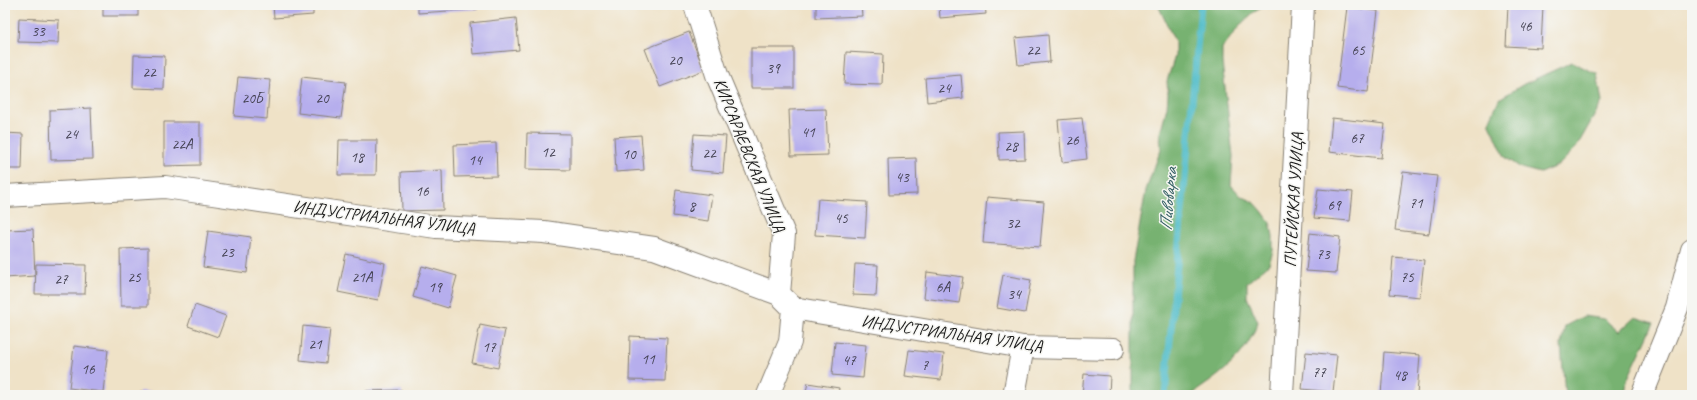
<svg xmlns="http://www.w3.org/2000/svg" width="1697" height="400" font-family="Caveat,sans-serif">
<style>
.forest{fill:#77b271;stroke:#4a6746}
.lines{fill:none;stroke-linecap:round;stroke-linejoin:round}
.stream{stroke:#4fbcc9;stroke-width:7}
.building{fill:#b6aeed}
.minor-casing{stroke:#867f72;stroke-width:24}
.minor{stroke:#fff;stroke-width:22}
.labels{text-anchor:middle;stroke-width:3;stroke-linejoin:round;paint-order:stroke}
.number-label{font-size:15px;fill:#424050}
.street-label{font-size:17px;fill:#1c1c1c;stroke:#f6f6f2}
.water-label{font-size:18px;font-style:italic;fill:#305c61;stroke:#f6f6f2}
</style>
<rect width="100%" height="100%" fill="#f6f6f2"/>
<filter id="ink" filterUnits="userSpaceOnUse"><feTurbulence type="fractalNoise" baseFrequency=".025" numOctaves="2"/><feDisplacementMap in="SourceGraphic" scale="8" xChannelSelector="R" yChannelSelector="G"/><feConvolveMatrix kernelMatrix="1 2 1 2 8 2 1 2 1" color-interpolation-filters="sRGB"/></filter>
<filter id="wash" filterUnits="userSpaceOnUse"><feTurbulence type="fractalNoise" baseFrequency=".012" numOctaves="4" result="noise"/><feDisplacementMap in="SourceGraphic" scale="16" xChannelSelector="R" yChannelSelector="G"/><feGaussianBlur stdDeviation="0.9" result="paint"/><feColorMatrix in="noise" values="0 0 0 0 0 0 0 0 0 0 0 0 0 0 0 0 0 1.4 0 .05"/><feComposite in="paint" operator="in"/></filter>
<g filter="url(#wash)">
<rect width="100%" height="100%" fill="#efe2c7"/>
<g class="forest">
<path d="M 1158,5 L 1267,5 L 1254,12 L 1243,22 L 1222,48 L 1222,62 L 1233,156 L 1231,185 L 1241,196 L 1254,202 L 1262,211 L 1270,222 L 1273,236 L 1273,251 L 1269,264 L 1247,283 L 1247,297 L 1258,322 C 1245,357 1225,371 1195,392 L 1194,395 L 1133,395 L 1133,261 L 1146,190 L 1161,149 L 1160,133 L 1167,107 L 1168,94 L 1167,81 L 1175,56 L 1175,42 Z"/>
<path d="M 1572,62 L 1597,74 L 1602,102 L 1576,148 L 1559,165 L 1540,173 L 1521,168 L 1505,157 L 1489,122 L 1499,99 L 1524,84 Z"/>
<path d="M 1584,316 L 1604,319 L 1619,332 L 1635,317 L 1654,323 L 1627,380 L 1625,395 L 1565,395 L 1561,345 L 1565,326 Z"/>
</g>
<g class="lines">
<path class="stream" d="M 1165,395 L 1201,5"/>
</g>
<g id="blocks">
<g class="building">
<rect x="103" y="5" width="35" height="11"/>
<path d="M 273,5 L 313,5 L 313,15 L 274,18 Z"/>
<path d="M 418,5 L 478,5 L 478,9 L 418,13 Z"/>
<path d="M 816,5 L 861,5 L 862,16 L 816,18 Z"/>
<path d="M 939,5 L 985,5 L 986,14 L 940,18 Z"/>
<path d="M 1508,5 L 1543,5 L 1541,48 L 1506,46 Z"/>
<path d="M 1347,7 L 1378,11 L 1368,92 L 1337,88 Z"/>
<path d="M 19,18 L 59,20 L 58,43 L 18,42 Z"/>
<path d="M 516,18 L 519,50 L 473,54 L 470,23 Z"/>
<path d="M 689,32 L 704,70 L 660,87 L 645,49 Z"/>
<path d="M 1048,35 L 1050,62 L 1018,65 L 1015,38 Z"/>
<rect x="751" y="48" width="43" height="40"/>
<path d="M 846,52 L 883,54 L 882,85 L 844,84 Z"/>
<path d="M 134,55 L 165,56 L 164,89 L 133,88 Z"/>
<path d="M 961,75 L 963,98 L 927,102 L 925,78 Z"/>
<path d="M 238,77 L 270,80 L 267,119 L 234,116 Z"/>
<path d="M 302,77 L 346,82 L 341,118 L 298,113 Z"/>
<path d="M 91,108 L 93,159 L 51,160 L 50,110 Z"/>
<path d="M 826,109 L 828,155 L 791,156 L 789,110 Z"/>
<path d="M 1082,118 L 1087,159 L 1062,162 L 1058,120 Z"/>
<path d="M 1332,118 L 1385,124 L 1381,158 L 1329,152 Z"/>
<path d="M 164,122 L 200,122 L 200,165 L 164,166 Z"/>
<path d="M 1024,131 L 1025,159 L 999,160 L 998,132 Z"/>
<path d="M 5,133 L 23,134 L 22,169 L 5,169 Z"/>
<path d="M 527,133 L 570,134 L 570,170 L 526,169 Z"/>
<path d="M 694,134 L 726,136 L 723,173 L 691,170 Z"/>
<path d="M 641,135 L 644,170 L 616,172 L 614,137 Z"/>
<path d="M 339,140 L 377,140 L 376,175 L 338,175 Z"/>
<path d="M 496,143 L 497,176 L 455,177 L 454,145 Z"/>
<path d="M 916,158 L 917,194 L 889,195 L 888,159 Z"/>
<path d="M 442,170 L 443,210 L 402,211 L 401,172 Z"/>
<path d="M 1403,172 L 1437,176 L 1429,234 L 1395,230 Z"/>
<path d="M 1318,189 L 1353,192 L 1350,221 L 1314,218 Z"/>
<path d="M 676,190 L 712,195 L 708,221 L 673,216 Z"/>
<path d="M 987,197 L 1044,202 L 1040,247 L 983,243 Z"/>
<path d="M 818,199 L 867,202 L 865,238 L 815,235 Z"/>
<path d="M 33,229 L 35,276 L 5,278 L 5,230 Z"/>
<path d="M 208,231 L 251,237 L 247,273 L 203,267 Z"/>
<path d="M 1310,233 L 1340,237 L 1336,273 L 1306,271 Z"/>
<path d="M 148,248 L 148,306 L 121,306 L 120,249 Z"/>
<path d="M 346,254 L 385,263 L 378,300 L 338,292 Z"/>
<path d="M 1393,257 L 1424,260 L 1420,297 L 1390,294 Z"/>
<path d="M 36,264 L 86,265 L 85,294 L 35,294 Z"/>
<path d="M 855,264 L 878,265 L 876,296 L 853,295 Z"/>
<path d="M 422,266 L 457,276 L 448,308 L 413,297 Z"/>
<path d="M 927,272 L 963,277 L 959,303 L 924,298 Z"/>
<path d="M 1003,275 L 1031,280 L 1025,313 L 997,308 Z"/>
<path d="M 195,305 L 226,316 L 218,337 L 188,326 Z"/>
<path d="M 480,325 L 505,330 L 498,368 L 472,363 Z"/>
<path d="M 303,326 L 330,329 L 326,363 L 300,360 Z"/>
<path d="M 630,336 L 667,338 L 665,381 L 629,380 Z"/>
<path d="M 835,342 L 866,345 L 863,378 L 832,375 Z"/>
<path d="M 74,346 L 108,350 L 103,392 L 69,388 Z"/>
<path d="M 909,350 L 944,354 L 941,380 L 905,376 Z"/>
<path d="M 1306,352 L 1337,355 L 1333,392 L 1302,389 Z"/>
<path d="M 1384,352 L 1420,355 L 1417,395 L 1381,395 Z"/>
<path d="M 1084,374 L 1110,376 L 1109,395 L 1082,395 Z"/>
<path d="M 808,383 L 839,388 L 838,395 L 805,395 Z"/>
<path d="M 402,390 L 402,395 L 366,395 L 366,391 Z"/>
<path d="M 140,391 L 164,393 L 164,395 L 139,395 Z"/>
</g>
</g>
</g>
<g filter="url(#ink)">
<use href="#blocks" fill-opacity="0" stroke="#867f72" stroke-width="1"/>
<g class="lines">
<defs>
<g id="minor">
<path d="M 695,5 L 717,75 L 784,234 L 779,294 L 793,308 L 790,342 L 768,395"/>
<path d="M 5,196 L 165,187 L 436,227 L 544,232 L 654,248 L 779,294"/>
<path d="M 793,308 L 1023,347 L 1113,349"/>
<path d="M 1014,395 L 1023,347"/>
<path d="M 1282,395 L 1303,5"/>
<path d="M 1642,395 L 1677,308 L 1692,250"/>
</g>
</defs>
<use href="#minor" class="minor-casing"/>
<use href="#minor" class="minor"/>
</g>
</g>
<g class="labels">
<g class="number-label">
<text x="1525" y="31">46</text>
<text x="38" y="36">33</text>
<text x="1033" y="55">22</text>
<text x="1358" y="55">65</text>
<text x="675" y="65">20</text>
<text x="773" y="73">39</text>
<text x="149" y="77">22</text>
<text x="944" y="93">24</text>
<text x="252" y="103">20Б</text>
<text x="322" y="103">20</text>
<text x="808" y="137">41</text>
<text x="71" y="139">24</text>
<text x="1357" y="143">67</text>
<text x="1072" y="145">26</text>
<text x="182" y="149">22А</text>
<text x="1011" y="151">28</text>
<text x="548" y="157">12</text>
<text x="709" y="158">22</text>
<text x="629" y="159">10</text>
<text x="357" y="162">18</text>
<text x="475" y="165">14</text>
<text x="902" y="182">43</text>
<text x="422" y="196">16</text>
<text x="1416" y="208">71</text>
<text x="1334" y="210">69</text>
<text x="692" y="211">8</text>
<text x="841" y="223">45</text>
<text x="1013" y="228">32</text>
<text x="227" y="257">23</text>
<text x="1323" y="259">73</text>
<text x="134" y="282">25</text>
<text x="362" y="282">21А</text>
<text x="1407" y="282">75</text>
<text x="61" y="284">27</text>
<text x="435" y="292">19</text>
<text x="943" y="292">6А</text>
<text x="1014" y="299">34</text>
<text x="315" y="349">21</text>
<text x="489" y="352">17</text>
<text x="648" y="364">11</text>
<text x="849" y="365">47</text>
<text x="925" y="370">7</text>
<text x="88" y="374">16</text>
<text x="1319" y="377">77</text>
<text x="1400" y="380">48</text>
</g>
<g class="street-label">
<text transform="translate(750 155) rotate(68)" y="6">КИРСАРАЕВСКАЯ УЛИЦА</text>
<text transform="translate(1293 200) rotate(-87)" y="6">ПУТЕЙСКАЯ УЛИЦА</text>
<text transform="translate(384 217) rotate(7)" y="6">ИНДУСТРИАЛЬНАЯ УЛИЦА</text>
<text transform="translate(952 333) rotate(8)" y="6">ИНДУСТРИАЛЬНАЯ УЛИЦА</text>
</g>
<g class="water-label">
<text transform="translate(1168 199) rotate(-85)" y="6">Пивоварка</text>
</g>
</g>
<rect width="1697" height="400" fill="none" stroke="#f6f6f2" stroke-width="20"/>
</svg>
